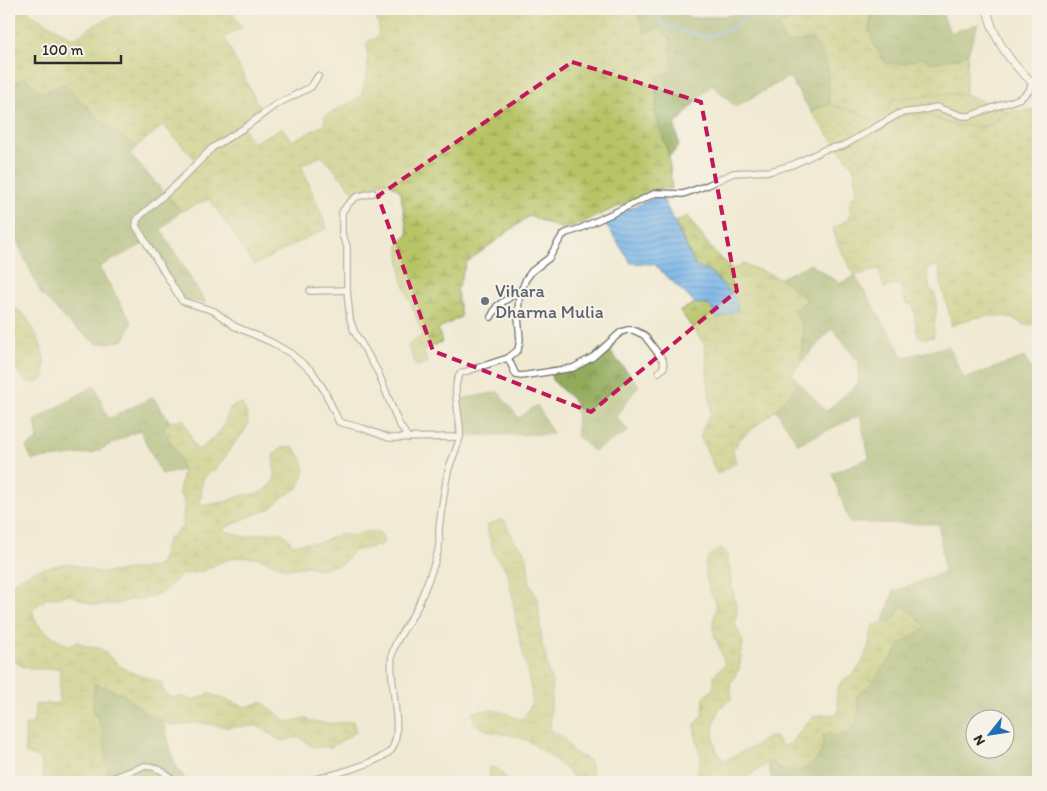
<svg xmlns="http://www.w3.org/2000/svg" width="1047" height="791" font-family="Itim,sans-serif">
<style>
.grass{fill:url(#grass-dots);stroke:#717848}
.forest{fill:url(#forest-crowns);stroke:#5e6a43;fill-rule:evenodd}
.wetland{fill:url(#wetland-marsh);stroke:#717848}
.water{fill:url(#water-rules);stroke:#506f8a}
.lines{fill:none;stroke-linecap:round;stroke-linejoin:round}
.stream{stroke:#75b3e8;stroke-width:2}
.minor-casing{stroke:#706e66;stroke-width:8}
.tertiary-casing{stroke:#706e66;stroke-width:9}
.minor{stroke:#fff;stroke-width:5.5}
.tertiary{stroke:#fff;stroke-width:7}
.marked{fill:none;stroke:#c2185b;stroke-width:4;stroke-dasharray:10 6;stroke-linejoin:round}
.worship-dot{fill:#6b7280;stroke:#f7f3e8;stroke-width:2}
.labels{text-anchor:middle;stroke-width:4;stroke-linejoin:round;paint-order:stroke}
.worship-label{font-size:18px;fill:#5b616d;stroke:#f7f3e8;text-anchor:start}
</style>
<defs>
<pattern id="grass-dots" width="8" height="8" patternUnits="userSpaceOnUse" patternTransform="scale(1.25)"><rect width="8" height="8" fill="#b7c466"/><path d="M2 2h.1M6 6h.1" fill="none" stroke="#959f54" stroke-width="1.8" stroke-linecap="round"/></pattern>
<pattern id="forest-crowns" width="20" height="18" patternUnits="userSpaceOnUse" patternTransform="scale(1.25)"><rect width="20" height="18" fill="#91aa5b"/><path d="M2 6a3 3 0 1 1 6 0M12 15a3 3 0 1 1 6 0" fill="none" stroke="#778b4b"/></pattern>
<pattern id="wetland-marsh" width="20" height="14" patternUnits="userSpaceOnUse" patternTransform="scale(1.25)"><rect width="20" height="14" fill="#b7c466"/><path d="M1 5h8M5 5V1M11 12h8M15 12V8" fill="none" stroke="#959f54"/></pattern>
<pattern id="water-rules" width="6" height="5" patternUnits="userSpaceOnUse" patternTransform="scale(1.25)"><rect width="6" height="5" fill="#75b3e8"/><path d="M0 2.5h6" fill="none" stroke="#6092bc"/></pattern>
</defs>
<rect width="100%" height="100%" fill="#f7f3e8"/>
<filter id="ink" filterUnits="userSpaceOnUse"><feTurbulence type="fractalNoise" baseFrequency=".02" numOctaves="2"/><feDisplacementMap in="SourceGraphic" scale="10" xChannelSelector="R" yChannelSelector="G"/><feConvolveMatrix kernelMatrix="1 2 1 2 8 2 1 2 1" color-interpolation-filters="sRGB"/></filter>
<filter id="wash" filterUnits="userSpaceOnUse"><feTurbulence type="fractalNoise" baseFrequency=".0096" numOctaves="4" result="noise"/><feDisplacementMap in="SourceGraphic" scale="20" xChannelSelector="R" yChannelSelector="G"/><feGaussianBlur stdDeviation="1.12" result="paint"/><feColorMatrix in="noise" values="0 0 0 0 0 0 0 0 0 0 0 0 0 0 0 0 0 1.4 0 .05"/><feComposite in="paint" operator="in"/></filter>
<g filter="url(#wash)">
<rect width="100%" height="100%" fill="#f0ead4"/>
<path class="grass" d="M 943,93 L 965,95 L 1008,111 C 1002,114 998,119 992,123 C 979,132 946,124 933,117 L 878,140 L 876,155 L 854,168 L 811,112 L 829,104 L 857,112 L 876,121 L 888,109 L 892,99 C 909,99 926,95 943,93 Z"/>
<g class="forest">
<path d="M 635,9 L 676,9 L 689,18 L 732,15 L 738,9 L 833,9 L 817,19 L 793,20 L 785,44 L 813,39 L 824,57 L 828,69 L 829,104 L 811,112 L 789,77 L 735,107 L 712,84 L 675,125 L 679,146 L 669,157 L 655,113 L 657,96 L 655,86 L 658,76 L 645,33 Z"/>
<path d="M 874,9 L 941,9 L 950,33 L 978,24 L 968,53 L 960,57 L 932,63 L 922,58 C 912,61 902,66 891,65 C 886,64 885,61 882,57 C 870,43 866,25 874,9 Z"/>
<path d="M 25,78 L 63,83 L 105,124 L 136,147 L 130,154 L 181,211 L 161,230 L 206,303 L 184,301 L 145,243 L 99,267 L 132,323 L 123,341 L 97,344 L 70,324 L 41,294 L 9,224 L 9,85 Z"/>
<path d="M 810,264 L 840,283 L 855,276 L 904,357 L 949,346 L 964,379 L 1024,357 L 1038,381 L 1038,782 L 773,782 L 767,763 L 772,762 L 783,771 L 822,750 L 822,738 L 824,734 L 854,726 L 859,707 L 857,695 C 875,681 887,663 900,644 C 905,637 919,632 927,627 L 905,607 L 900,607 C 898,616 893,623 883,623 L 893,592 L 944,572 L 939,524 L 850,523 L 832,473 L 869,458 L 860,415 L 798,444 L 776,410 L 798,382 L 791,374 L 826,411 L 858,384 L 859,363 L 832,328 L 800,364 L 803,331 L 795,309 L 808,301 L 780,278 ZM 974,718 L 1004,718 L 1004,748 L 974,748 Z"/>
<path d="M 606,347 L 639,385 L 616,416 L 629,431 L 593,451 L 577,436 L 576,403 L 552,380 L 550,368 L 578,367 Z"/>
<path d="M 95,385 L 108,419 L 153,397 L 170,422 L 164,427 L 165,432 L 176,451 L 183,470 L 161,474 L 140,430 L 93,453 L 32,460 L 26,447 L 38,440 L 35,420 Z"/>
<path d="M 498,392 L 519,418 L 537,405 L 553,434 L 458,436 L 460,399 Z"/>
<path d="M 94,683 L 123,694 L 150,716 L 163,720 L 174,762 L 187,782 L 95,782 L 108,776 L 93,709 Z"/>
</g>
<g class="wetland">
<path d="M 9,9 L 27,9 L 28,12 L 74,39 C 88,29 104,17 122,15 C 137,13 147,16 160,9 L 231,9 L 241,28 L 224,37 L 261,111 L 240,122 L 252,143 L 282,128 L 292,141 L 324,125 L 325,116 L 361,96 L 368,71 L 367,42 L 378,37 L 379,25 L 371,9 L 635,9 L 645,33 L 659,29 L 670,39 L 673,70 L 658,76 L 655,86 L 657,96 L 655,113 L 669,157 L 672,189 L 660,188 L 565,230 L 529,216 L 466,263 L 457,291 L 461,317 L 438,329 L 442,342 L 423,350 L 428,363 L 416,366 L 408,345 L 423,335 L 402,280 L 398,245 L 408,234 L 400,191 L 388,182 L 354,192 L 322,156 L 301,165 L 327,228 L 254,265 L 210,199 L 181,211 L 166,192 L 195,159 L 163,125 L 136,147 L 105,124 L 63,83 L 43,93 L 25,78 L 9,85 Z"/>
<path d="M 833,9 L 874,9 C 864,29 873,48 887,64 L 902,64 L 922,58 L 932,63 L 960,57 L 968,53 L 965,95 C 951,94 938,93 924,95 C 913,96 904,99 892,99 L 888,109 L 876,121 L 857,112 L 829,104 L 828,69 L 824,57 L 813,39 L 785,44 L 779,25 L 793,20 L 817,19 Z"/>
<path d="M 1033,110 L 1038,112 L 1038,324 L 1025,325 L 1010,317 L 987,316 L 972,318 L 951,326 C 950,311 944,298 941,284 C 940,277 941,270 937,265 L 927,269 L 929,287 C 944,301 932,319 934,337 L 922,338 L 917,335 L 913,304 L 906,304 L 900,284 L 884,288 L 879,268 L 855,276 L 838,245 L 833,229 L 850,218 L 850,202 L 857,191 L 854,168 L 875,155 L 878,140 L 884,127 L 900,117 L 919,114 L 933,117 L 949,124 L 971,126 L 985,126 L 992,124 L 1008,111 Z"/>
<path d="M 687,216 L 714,252 L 733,269 L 743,264 L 780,278 L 808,301 L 795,309 L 803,331 L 800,364 L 792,374 L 799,382 L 776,410 L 740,439 L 733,450 L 736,463 L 717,474 L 700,436 L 711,412 L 705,345 L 680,311 L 695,303 L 710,306 L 718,319 L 738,310 L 736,298 L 711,272 L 696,266 L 675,222 Z"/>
<path d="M 9,282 C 11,289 8,299 12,305 C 15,310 21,311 24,315 C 37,330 49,360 43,379 L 35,383 L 28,382 L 16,370 L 9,355 Z"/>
<path d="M 238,404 L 242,404 C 254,426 246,429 233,445 C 228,452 223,461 217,467 C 214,471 208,473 205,477 C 199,484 203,495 200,503 L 201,506 L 228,501 L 243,495 L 256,494 L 265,490 L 272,483 L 275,477 L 273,455 L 281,448 L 294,447 L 302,459 L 305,471 L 298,488 L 281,498 L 271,509 L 255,514 L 225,528 L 225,531 L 245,537 L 259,534 L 279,532 L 285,535 L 293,545 L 304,543 L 318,543 L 341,534 L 355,536 L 367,531 L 379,533 L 382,535 L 384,543 L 382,545 L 353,551 L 343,563 L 337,565 L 317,569 L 308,566 L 288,569 L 259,558 L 237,557 L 218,563 L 204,571 L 181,575 L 163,592 L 144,599 L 132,599 L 116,604 L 94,605 L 68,594 L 58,598 L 49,597 L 33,608 C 31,626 53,636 65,644 L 69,645 L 78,642 L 89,647 L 100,648 L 120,666 L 130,672 L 161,682 L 164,693 L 172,698 L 183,697 L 192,700 L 210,694 L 246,707 L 262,702 L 286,721 L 289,722 L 304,718 C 320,725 335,724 353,721 L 356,732 L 331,747 L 313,747 L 299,737 L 281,741 L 258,726 L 226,727 L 197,722 L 180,725 L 170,725 L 163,720 L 150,716 L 123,694 L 94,683 L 93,709 L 103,733 L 108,776 L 95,782 L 53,782 L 44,778 L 40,759 L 25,753 L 25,726 L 34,722 L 35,705 L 59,703 L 60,668 C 41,669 20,673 9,654 L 9,583 L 15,582 L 33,571 L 67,563 L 103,573 L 155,567 L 162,560 L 167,540 L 183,527 L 184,502 L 179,492 L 183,470 L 176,451 L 165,432 L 164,427 L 170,422 L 183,419 C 188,427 192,446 198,450 C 217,437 223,431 230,408 Z"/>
<path d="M 500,520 L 504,520 L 515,542 L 525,551 L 527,557 L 530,584 L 538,600 L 542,644 L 546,657 L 548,672 L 552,682 L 550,731 L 562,736 L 572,751 L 590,761 L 592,775 L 597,782 L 579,782 C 565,768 545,751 528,741 C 511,732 487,736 474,722 L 473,712 C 483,710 492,709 502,712 C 509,714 515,719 522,719 L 526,715 L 532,702 L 531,689 L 516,621 L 509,577 L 504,567 L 494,554 L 487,529 L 488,525 Z"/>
<path d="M 723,549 L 727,554 L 733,592 L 737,607 L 735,624 L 743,642 L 739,669 L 730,684 L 732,698 L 718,709 C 718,716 715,719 714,725 C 712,738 715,751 723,761 L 757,745 L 768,737 L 775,737 L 782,746 C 795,748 801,724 814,717 C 822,713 830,716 838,714 C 841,706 834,697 838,687 C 841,681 848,679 853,674 C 866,661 870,644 872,627 C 884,618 895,628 900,607 L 905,607 L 927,627 L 901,643 L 897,651 L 869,686 L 857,695 C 856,699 858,702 859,707 C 861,723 850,732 837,737 L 829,733 L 824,734 C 821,740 823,744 822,750 C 819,761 801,773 790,772 C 783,771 778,766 772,762 L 767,763 L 741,782 L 698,782 L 698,771 L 701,758 L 695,733 L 695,725 L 703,714 L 704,698 L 714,687 L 714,675 L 725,664 C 722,651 714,639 713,627 C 712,619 718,611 716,604 C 715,600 712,596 711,593 C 704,575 699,554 723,549 Z"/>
<path d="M 491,767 L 499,770 L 509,782 L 493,782 L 488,770 L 489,768 Z"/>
</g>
<path class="water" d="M 661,195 L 695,266 L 710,272 L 736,298 L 738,310 L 718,319 L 710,306 L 695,303 L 654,264 L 631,263 L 603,220 Z"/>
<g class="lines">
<g class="stream">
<path d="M 655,9 L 663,24 L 704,37 L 732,28 L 755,9"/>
<path d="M 766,9 L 789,13 L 806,9"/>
</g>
</g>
</g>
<g filter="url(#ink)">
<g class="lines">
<defs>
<g id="minor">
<path d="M 318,76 L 311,87 L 275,105 L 247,126 L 212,148 L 177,184 L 140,216 L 137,220 L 136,226 L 182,301 L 214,311 L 234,326 L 271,342 L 290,353 L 312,371 L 324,390 L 339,422 L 365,429 L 389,438 L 460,437"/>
<path d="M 373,193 L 356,197 L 348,204 L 342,212 L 342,235 L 347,246 L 347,290 L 350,319 L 354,331 L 378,372 L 398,422 L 408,438"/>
<path d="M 310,291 L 347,290"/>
<path d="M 491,317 L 497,306 L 522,289"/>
<path d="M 508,358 L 516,375 L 521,376 L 573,368 L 593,357 L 621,332 L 627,330 L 633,330 L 644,335 L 663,360 L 664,367 L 659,372"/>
<path d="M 102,782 L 144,766 C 158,766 166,773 175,782"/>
<path d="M 303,782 C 321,778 383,763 392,749 C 404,729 388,680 392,655 C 395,637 413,620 420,601 C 426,585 434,568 438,551 C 440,544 439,536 439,529 C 441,511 444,493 447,476 C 449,463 458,448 460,436 C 462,420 449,386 461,373 L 508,358 L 518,350 L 520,339 L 518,317 L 519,296 L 526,279 L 532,271 L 549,258 L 562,236 L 566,233 L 579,229 L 656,193 L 683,194 L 708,185 L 733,173 L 771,171 L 792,165 L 826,149 L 843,146 L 900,113 L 919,111 L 936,107 L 963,116 L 969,116 L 1021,98 L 1029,91 L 1032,82"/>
</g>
<path id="tertiary" d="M 987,9 C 994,42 1012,66 1038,87"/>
</defs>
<use href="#minor" class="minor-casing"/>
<use href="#tertiary" class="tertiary-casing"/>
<use href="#minor" class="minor"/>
<use href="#tertiary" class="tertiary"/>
</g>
</g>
<path d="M0 0H1047V791H0ZM 572,62 L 701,102 L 737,291 L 591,412 L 433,351 L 378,196 Z" fill="#f0ead4" fill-opacity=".55" fill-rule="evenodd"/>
<path class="marked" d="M 572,62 L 701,102 L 737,291 L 591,412 L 433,351 L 378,196 Z"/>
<circle class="worship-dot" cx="485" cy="301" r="5"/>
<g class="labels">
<g class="worship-label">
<text x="495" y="297">Vihara<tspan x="495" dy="21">Dharma Mulia</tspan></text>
</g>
</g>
<rect width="1047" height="791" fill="none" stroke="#f7f3e8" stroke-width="30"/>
<g transform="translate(990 734) rotate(240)"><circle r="24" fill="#f7f3e8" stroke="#a5a39c"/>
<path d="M0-4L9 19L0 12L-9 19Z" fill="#1f6fb2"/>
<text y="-8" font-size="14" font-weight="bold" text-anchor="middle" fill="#2b2b2b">N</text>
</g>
<path d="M35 55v8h86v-8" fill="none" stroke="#2b2b2b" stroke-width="2.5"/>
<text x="42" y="55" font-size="15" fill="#2b2b2b" stroke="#f7f3e8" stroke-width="4" paint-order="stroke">100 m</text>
</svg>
